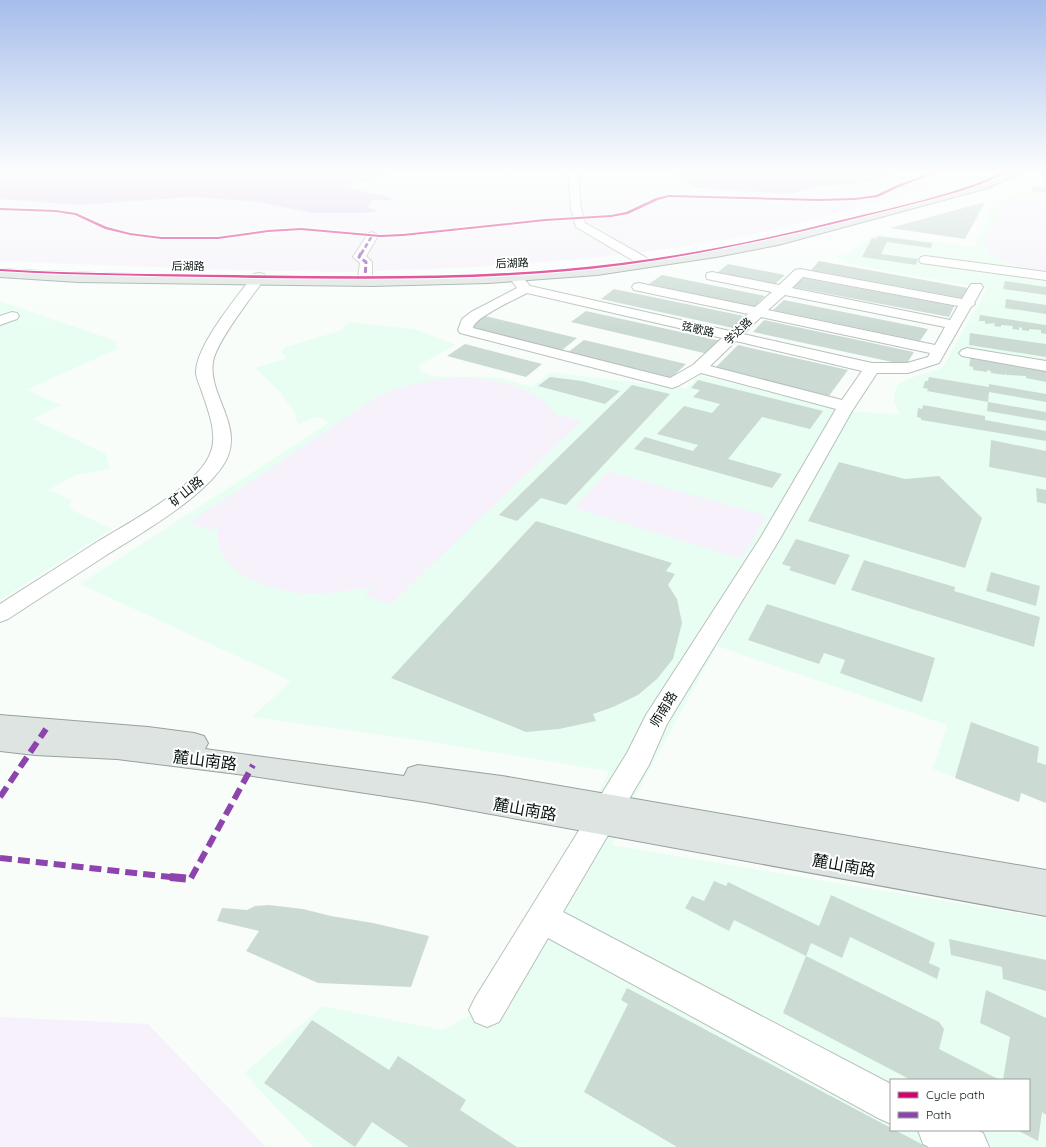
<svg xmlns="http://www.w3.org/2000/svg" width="1046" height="1147" font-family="Quicksand,'Noto Sans SC',sans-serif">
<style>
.built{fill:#e9fef2;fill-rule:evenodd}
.green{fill:#f6f1fa}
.water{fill:#e3cbf0}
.building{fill:#cbdbd3}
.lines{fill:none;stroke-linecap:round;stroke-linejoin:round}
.minor-casing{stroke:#b8c0bc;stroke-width:2}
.major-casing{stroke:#95a29c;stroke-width:2}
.minor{fill:#fefffe;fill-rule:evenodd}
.major{fill:#dee4e1;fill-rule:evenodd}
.quiet-far3{stroke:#8e44ad;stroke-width:2.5;stroke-dasharray:5 2.5;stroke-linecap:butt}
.quiet-far2{stroke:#8e44ad;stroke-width:3;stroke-dasharray:6 3;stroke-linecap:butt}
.quiet-far1{stroke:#8e44ad;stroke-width:6;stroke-dasharray:12 6;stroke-linecap:butt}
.quiet{stroke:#8e44ad;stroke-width:8;stroke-dasharray:16 8;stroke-linecap:butt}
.cycleway-casing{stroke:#fff;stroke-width:2}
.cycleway{fill:#d6006c;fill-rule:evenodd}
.labels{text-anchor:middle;stroke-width:4;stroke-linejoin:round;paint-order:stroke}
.far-street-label{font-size:11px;fill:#07140e;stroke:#fff}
.street-label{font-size:13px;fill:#07140e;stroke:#fff}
.near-street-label{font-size:16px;fill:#07140e;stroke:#fff}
</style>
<rect width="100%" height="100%" fill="#f8fdfa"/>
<g class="built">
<path d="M 1046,171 L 1046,803 L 1021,793 L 1019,802 L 933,769 L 947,725 L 717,646 L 646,776 L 612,845 L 1046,918 L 1046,1147 L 313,1147 L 244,1073 L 323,1006 L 443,1030 L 470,1015 L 571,847 L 609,771 L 424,741 L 252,717 L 291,681 L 80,584 L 330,422 L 318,417 L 298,424 L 294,412 L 280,392 L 255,368 L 285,359 L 286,357 L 281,351 L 285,347 L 340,331 L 349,322 L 415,329 L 456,345 L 419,365 L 421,372 L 437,377 L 488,377 L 500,378 L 532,387 L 551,372 L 686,389 L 700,375 L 843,411 L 900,414 L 894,402 L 894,393 L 899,384 L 910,378 L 942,368 L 987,289 L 850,264 L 835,256 L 842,256 L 878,235 L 975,247 L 995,202 L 1028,189 L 1020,183 ZM 891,1080 L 1029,1080 L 1029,1130 L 891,1130 Z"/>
<path d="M 0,301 L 116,341 L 117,349 L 26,390 L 61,405 L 33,419 L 106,454 L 110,469 L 76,475 L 48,490 L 71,500 L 70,509 L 112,529 L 0,600 Z"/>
</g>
<g class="green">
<path d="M 0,170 L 984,170 L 951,183 L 909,195 L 745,236 L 659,250 L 592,258 L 476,267 L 350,272 L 231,270 L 0,261 Z"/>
<path d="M 1036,196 L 1046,196 L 1046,272 C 1029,269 991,262 984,243 L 1001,203 L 1017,197 Z"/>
<path d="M 460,378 C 496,379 538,385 559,419 L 562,415 L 582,421 L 390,605 L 364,595 L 373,587 C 352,590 331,594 309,594 C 302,594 295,592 288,591 C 254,585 212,567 218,525 L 210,531 L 189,523 L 380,395 C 405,383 433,380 460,378 Z"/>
<path d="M 608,471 L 767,516 L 741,559 L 574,508 Z"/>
<path d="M 0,1017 L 148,1024 L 266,1147 L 0,1147 Z"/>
</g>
<g class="water">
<path d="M 0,170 L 398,170 C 385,177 367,183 351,183 L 351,189 L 383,195 L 393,200 L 373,200 L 367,207 L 378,211 L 363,213 L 312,213 L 258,202 L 192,197 L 80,205 L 0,199 Z"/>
<path d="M 670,170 L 903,170 L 874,182 L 822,186 L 790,194 L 699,188 L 682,181 Z"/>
</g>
<g class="building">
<path d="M 1033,185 L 1046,187 L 1046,193 L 1032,192 Z"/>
<path d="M 985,202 L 965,239 L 890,228 Z"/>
<path d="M 878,236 L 932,243 L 931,248 L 887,242 L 881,254 L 918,259 L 916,265 L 862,257 L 872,238 L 876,239 Z"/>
<path d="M 819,261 L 968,288 L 962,298 L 811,270 Z"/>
<path d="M 728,264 L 785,275 L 775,284 L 717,273 Z"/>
<path d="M 662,275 L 765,296 L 754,307 L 649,284 Z"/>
<path d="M 802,278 L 954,306 L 949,317 L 793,287 Z"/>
<path d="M 1005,281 L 1046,287 L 1046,295 L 1003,289 Z"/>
<path d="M 614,289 L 744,316 L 733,328 L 601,299 Z"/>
<path d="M 1006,299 L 1046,305 L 1046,314 L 1005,308 Z"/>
<path d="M 784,300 L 928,329 L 920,341 L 773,310 Z"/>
<path d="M 586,311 L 721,341 L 708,354 L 571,322 Z"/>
<path d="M 980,315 L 1046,325 L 1046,334 L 1041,333 L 1041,330 L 1029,329 L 1029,331 L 1022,330 L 1022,328 L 1019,327 L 1019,330 L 1012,329 L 1013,326 L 1001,325 L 1001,327 L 994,326 L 995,323 L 985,324 L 985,321 L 979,321 Z"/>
<path d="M 485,316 L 577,338 L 561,351 L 467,328 Z"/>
<path d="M 764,320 L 914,352 L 906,365 L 753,332 Z"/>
<path d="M 970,333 L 1046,344 L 1046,357 L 969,345 Z"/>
<path d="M 584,340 L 686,364 L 671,378 L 567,353 Z"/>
<path d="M 465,344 L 542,364 L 526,377 L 447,356 Z"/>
<path d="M 738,345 L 848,370 L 829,396 L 715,368 Z"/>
<path d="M 971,355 L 1046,368 L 1046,382 L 1026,378 L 1026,376 L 1006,375 L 1006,372 L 1005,375 L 991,373 L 991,371 L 987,370 L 987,372 L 973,370 L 973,367 L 969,366 Z"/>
<path d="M 550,377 L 582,381 L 620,391 L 605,404 L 538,386 Z"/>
<path d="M 929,377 L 989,387 L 989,384 L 1046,394 L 1046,402 L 989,392 L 988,402 L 927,391 L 928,389 L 923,388 L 925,381 L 928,381 Z"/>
<path d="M 698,380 L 823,411 L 810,429 L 762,417 L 728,459 L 782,474 L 772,488 L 634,449 L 645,437 L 693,451 L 698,445 L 657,434 L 684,406 L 712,413 L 720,404 L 693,397 L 700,390 L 691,388 Z"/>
<path d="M 632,385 L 670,394 L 566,505 L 541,498 L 517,521 L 499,515 Z"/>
<path d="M 988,402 L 1046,412 L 1046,421 L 987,411 Z"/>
<path d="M 923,405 L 985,416 L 985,420 L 1046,431 L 1046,441 L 921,420 L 921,418 L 917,417 L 918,408 L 922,409 Z"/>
<path d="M 991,440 L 1046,451 L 1046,478 L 989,467 Z"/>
<path d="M 839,462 L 905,479 L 939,476 L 982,518 L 965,568 L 808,521 Z"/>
<path d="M 1036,488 L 1046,490 L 1046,504 L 1037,502 Z"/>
<path d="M 536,521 L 672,563 L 666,571 L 675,574 L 668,585 L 677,599 L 682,623 L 673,659 L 657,679 L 638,695 L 613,707 L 593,714 L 596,721 L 559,729 L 526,732 L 391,678 Z"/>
<path d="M 796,539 L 850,555 L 835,585 L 789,570 L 791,567 L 782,564 Z"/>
<path d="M 864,560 L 955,587 L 954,591 L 1040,617 L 1034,647 L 851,590 Z"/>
<path d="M 991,572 L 1040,586 L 1036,606 L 986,591 Z"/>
<path d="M 767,604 L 935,658 L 922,702 L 840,673 L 845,660 L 824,653 L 819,664 L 748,640 Z"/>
<path d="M 971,722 L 1039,747 L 1037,762 L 1046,765 L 1046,803 L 1021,793 L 1019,802 L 955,778 Z"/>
<path d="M 714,881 L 726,886 L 728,882 L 819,926 L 831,895 L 935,943 L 929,963 L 940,968 L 937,979 L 850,937 L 842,958 L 811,943 L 806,956 L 734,920 L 729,931 L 685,908 L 692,896 L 704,901 Z"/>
<path d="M 269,905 L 303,909 L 331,916 L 373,923 L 429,936 L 411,987 L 318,983 L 246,951 L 259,931 L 217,921 L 222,908 L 247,910 L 255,906 Z"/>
<path d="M 949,939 L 1046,960 L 1046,991 L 1003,979 L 1002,967 L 951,955 Z"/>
<path d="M 806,956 L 939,1022 L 944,1029 L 939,1049 L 1000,1080 L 911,1080 L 783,1013 Z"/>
<path d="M 627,988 L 891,1128 L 891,1130 L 895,1130 L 927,1147 L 677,1147 L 584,1092 L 628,1004 L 621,1000 Z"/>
<path d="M 986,990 L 1046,1018 L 1046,1115 L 1042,1112 L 1038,1141 L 1017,1130 L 1029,1130 L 1029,1080 L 1003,1080 L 1010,1037 L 980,1023 Z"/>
<path d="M 312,1020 L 389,1070 L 398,1056 L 466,1100 L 460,1110 L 517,1147 L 409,1147 L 372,1122 L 355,1147 L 264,1083 Z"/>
</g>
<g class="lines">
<defs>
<g id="minor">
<path d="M 568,170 L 578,170 L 581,209 L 585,223 L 647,258 L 649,261 L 647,264 L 639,264 L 576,227 L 571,209 Z"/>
<path d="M 372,232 L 376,234 L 378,236 L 366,256 L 372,262 L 372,278 L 370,281 L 360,281 L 358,278 L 360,263 L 353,257 L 368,234 Z"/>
<path d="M 925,256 L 1046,272 L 1046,280 L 921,263 L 919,260 L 921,257 Z"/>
<path d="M 800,269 L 962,299 L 971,284 L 981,284 L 983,287 L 974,303 L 975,304 L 971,307 L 939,363 L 908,373 L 877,373 L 852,411 L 781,537 L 667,724 L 649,765 L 563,912 L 891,1084 L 891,1124 L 878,1118 L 548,938 L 499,1022 L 487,1027 L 475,1022 L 469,1010 L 475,998 L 627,753 L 646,715 L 761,537 L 836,409 L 701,373 L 678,386 L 672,388 L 460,333 L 458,330 L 462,319 L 471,312 L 517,288 L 509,277 L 511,274 C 521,272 524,279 530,286 L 730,331 L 748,314 L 639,291 L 634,290 L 632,287 L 634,284 L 639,283 L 755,307 L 772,292 L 707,279 L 706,276 L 707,273 L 712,272 L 779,285 L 795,270 ZM 803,277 L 958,306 L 950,320 L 792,288 ZM 527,293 L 722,338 L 693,365 L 670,378 L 473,328 C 475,317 516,299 527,293 ZM 785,295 L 945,327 L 935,345 L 768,310 ZM 761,317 L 930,353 L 928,357 L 907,363 L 872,363 L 743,334 ZM 736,341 L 862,371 L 842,400 L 710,366 Z"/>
<path d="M 259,273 L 264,274 L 266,277 C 253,295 216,342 213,362 C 208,392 239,421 229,453 C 218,490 138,535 105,556 C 73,577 40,598 8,619 L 0,622 L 0,604 C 32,583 65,563 97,542 C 128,523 197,487 210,454 C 219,434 207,408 201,389 C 199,384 196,377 196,372 C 196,345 238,296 254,274 Z"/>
<path d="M 12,312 L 17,313 L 19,316 L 17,319 L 0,325 L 0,316 Z"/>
<path d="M 967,348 L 1046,361 L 1046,371 L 962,356 L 959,353 L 962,350 Z"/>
<path d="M 918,1130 L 977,1130 L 983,1133 L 989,1147 L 929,1147 L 923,1144 Z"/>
</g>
<g id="major">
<path d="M 1012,170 L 1025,170 L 1023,172 L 988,188 L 778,245 L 716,257 L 597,275 L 488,283 L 372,286 L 78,282 L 0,277 L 0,269 C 84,274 168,275 252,276 C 367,278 483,280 597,267 C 681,258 764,241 845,220 C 901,206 959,193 1012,170 Z"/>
<path d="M 0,715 L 148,727 L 194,733 L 204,736 L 208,743 L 205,749 L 404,776 L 408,768 L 418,765 L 502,776 L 1046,870 L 1046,916 L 425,802 L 253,776 L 117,759 L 35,755 L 0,751 Z"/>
</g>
</defs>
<use href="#minor" class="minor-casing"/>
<use href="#major" class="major-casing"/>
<use href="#minor" class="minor"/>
<use href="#major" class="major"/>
<path class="quiet-far3" d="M 361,254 L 372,236"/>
<path class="quiet-far2" d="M 361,253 L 359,257 L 366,262 L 365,278"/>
<g class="quiet-far1">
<path d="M 0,797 L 46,729"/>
<path d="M 0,858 L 179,878"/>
<path d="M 191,878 L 253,765"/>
</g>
<path class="quiet" d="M 170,877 L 190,879 L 191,877"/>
<defs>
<g id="cycleway">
<path d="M 941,170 L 944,170 L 899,187 L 878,197 L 855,200 L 818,201 L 669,197 L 658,200 L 628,214 L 611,217 L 545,221 L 403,236 L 380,237 L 301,230 L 268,232 L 218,239 L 161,239 L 130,235 L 105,229 L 75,215 L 56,212 L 0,210 L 0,208 L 56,210 L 76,213 L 107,227 L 130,233 L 161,237 L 218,237 L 268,230 L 301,228 L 380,235 L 403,234 L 545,219 L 611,215 L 626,212 L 656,198 L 669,195 L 818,199 L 855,198 L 876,195 L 897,185 Z"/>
<path d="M 1009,170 L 1012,170 C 985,185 955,193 925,201 C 899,208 872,214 845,221 C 772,239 698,255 623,265 C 502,281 379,279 258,278 C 172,276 86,276 0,271 L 0,269 C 79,274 157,274 236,275 C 364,277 493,279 621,263 C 694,254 766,239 837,221 C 896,207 955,195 1009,170 Z"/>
</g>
</defs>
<use href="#cycleway" class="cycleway-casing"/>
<use href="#cycleway" class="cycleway"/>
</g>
<linearGradient id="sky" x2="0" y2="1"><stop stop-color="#a6bdeb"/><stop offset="0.52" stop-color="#fcfefd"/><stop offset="1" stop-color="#fcfefd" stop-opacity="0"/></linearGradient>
<rect width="1046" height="330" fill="url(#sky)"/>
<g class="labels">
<g class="far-street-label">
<text transform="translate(512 263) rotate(-2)" y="4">后湖路</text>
<text transform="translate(188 266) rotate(1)" y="4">后湖路</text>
<text transform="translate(698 329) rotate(13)" y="4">弦歌路</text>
<text transform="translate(738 331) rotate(-44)" y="4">学达路</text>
</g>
<g class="street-label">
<text transform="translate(186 491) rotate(-39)" y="5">矿山路</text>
<text transform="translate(663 709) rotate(-59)" y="5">师南路</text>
</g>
<g class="near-street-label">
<text transform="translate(205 760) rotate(7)" y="6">麓山南路</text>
<text transform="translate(525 809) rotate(10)" y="6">麓山南路</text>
<text transform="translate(844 865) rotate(10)" y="6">麓山南路</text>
</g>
</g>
<rect x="890" y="1079" width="140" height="52" fill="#ffffff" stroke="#9ca19f"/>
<rect x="898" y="1092" width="20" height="6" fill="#d6006c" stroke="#9ca19f"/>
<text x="926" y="1099" font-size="12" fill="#07140e">Cycle path</text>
<rect x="898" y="1112" width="20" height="6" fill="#8e44ad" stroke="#9ca19f"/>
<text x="926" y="1119" font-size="12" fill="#07140e">Path</text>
</svg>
